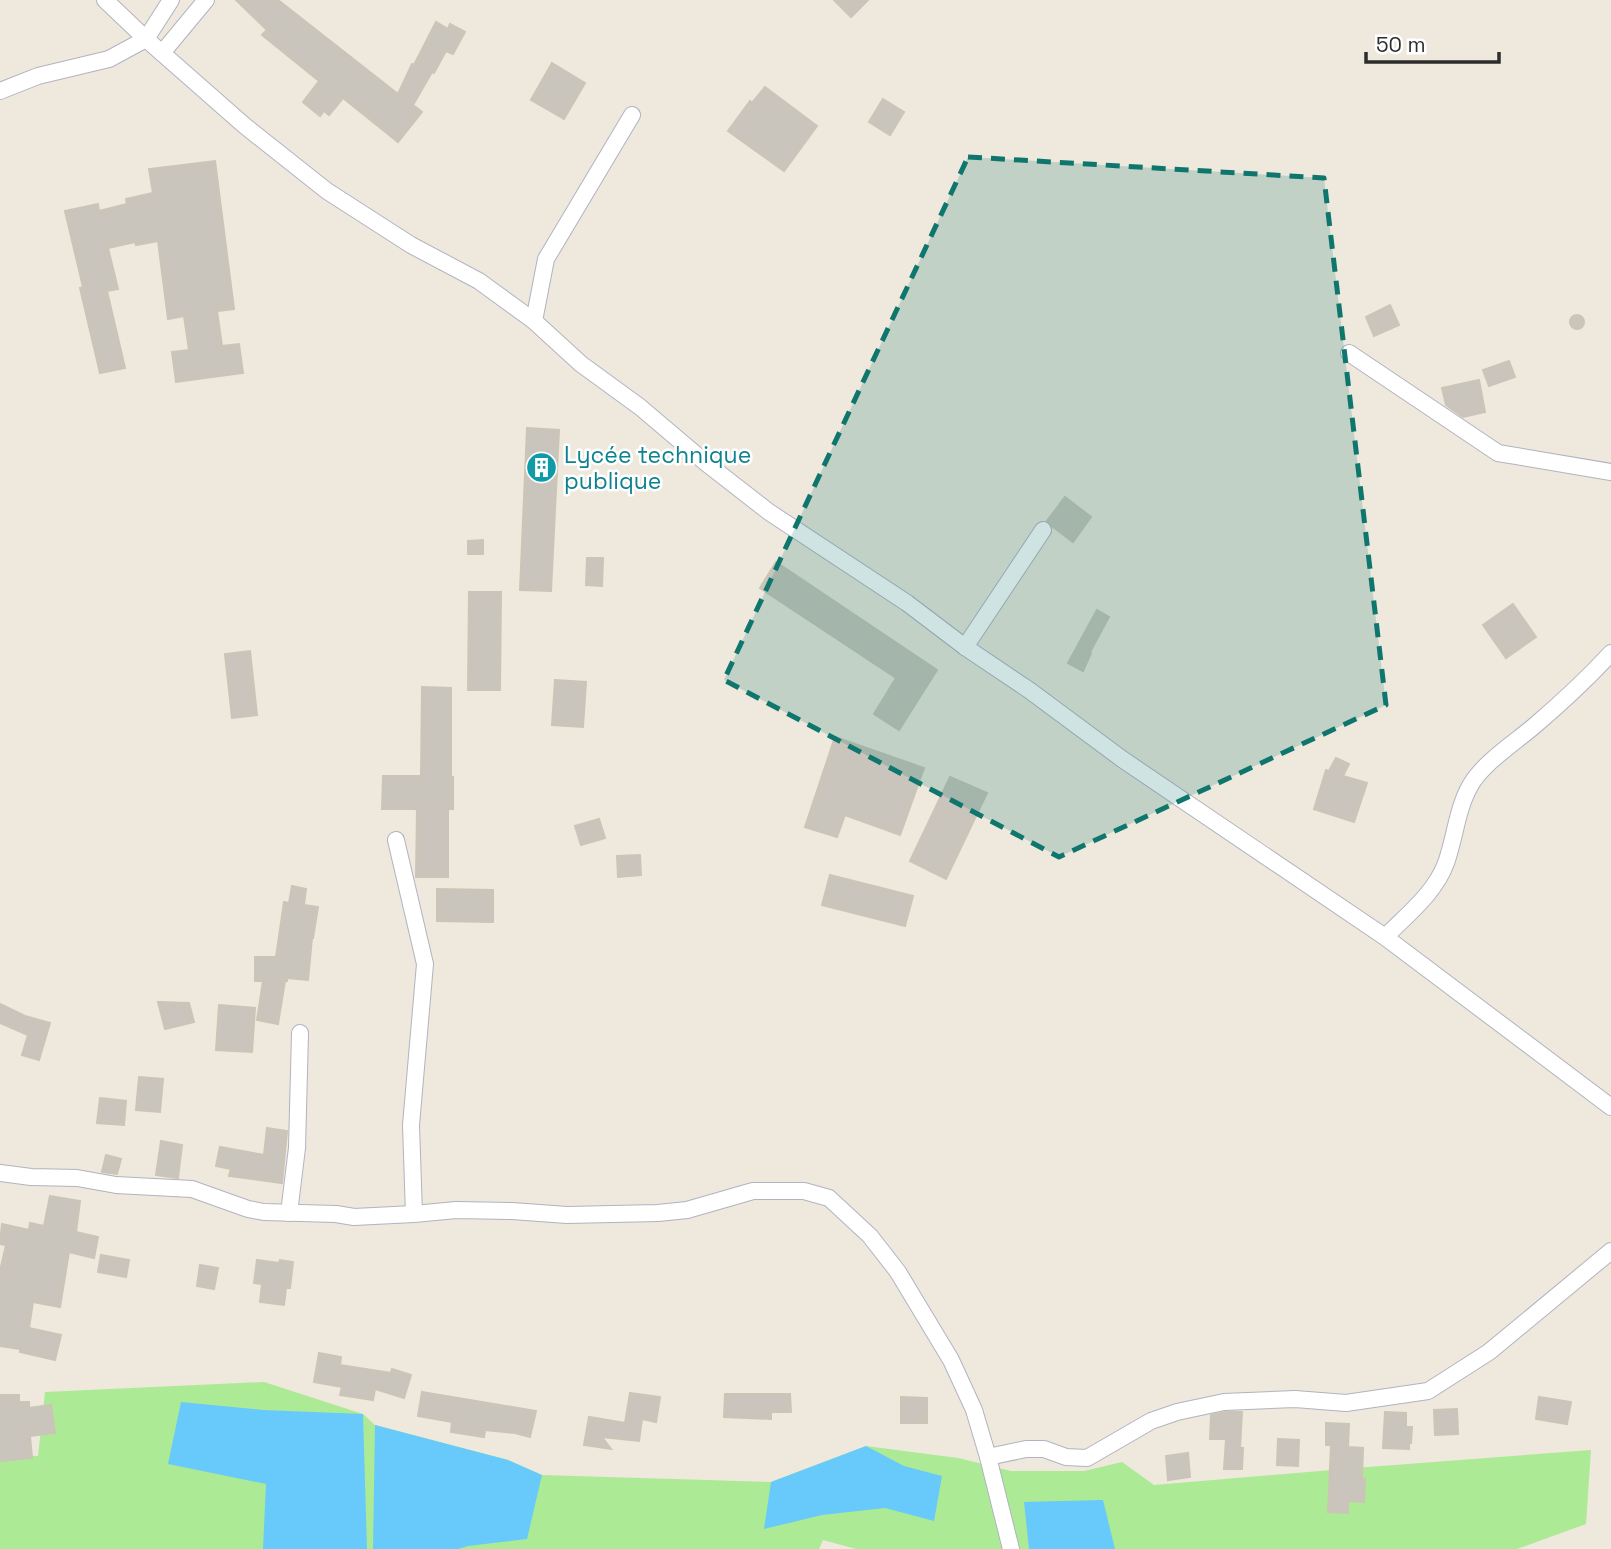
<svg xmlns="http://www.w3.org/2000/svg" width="1611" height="1549" font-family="'Space Grotesk',sans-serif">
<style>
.green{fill:#acea95}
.water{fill:#67cafa}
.building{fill:#cac5bc;stroke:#cbc5b6;stroke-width:2}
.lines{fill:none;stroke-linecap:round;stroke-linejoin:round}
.street-casing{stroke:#b1b3c1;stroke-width:18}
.street{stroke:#fff;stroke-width:16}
.marked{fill:#0f766e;fill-opacity:0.2;stroke:#0f766e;stroke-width:5;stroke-dasharray:14 9;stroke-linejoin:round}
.labels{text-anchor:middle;stroke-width:5;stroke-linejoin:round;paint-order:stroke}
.culture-label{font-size:23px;fill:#0d838f;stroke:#fff;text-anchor:start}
</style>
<rect width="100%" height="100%" fill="#efe8dd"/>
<path class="green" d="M 264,1382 L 363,1414 L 375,1425 L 508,1460 L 542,1475 L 771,1482 L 866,1446 L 958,1458 L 1011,1471 L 1084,1471 L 1122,1462 L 1154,1485 L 1355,1468 L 1591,1450 L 1586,1524 L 1517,1549 L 856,1549 L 823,1540 L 819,1549 L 0,1549 L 0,1455 L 38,1456 L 45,1392 Z"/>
<g class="water">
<path d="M 181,1402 L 263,1410 L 363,1414 L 367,1549 L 263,1549 L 266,1484 L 168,1464 Z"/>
<path d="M 375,1425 L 508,1460 L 542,1475 L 527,1539 L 468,1546 L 458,1549 L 373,1549 Z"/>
<path d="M 866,1446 L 904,1466 L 942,1476 L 934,1521 L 885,1508 L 822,1515 L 764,1529 L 771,1482 Z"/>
<path d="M 1103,1500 L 1115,1549 L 1029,1549 L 1024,1502 Z"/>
</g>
<g class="building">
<path d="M 236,0 L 278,0 L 398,94 L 412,64 L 414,65 L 436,22 L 448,29 L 450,24 L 465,32 L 453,54 L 446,51 L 434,73 L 432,72 L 413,105 L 422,112 L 398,142 L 343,98 L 329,115 L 324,111 L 320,116 L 303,102 L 319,81 L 262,35 L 267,30 Z"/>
<path d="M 834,0 L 868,0 L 851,17 Z"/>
<path d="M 552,63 L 585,83 L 564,119 L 531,100 Z"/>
<path d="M 765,87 L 817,126 L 784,171 L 728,131 L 750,101 L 752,103 Z"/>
<path d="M 883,99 L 904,112 L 890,135 L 869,122 Z"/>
<path d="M 215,161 L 234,309 L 217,311 L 222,346 L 239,344 L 243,373 L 176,382 L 172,352 L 189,350 L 184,316 L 168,319 L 158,241 L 136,245 L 135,242 L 108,248 L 118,289 L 107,291 L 125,368 L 100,373 L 80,288 L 83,287 L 65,211 L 98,204 L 99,211 L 127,204 L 126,199 L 153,193 L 149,169 Z"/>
<path d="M 1390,305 L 1399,325 L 1374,336 L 1366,317 Z"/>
<circle cx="1577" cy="322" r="7"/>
<path d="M 1509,361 L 1515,377 L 1489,386 L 1483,370 Z"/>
<path d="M 1479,380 L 1485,412 L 1463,417 L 1446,405 L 1442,388 Z"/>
<path d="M 527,428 L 559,430 L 551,591 L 520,590 Z"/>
<path d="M 1065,497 L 1091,517 L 1073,542 L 1053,527 L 1047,521 Z"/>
<path d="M 483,540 L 483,554 L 468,554 L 468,541 Z"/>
<path d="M 587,558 L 603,558 L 602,586 L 586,585 Z"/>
<path d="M 776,562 L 937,670 L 899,730 L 874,714 L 896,678 L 760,588 Z"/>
<path d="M 469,592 L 501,592 L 500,690 L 468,690 Z"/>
<path d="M 1513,604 L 1536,637 L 1506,658 L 1483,625 Z"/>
<path d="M 1097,610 L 1109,617 L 1090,652 L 1091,653 L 1083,671 L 1068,663 Z"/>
<path d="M 250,651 L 257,715 L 232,718 L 225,654 Z"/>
<path d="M 555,680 L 586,682 L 583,727 L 552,725 Z"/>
<path d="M 422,687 L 451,688 L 451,777 L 453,777 L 453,809 L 448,809 L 448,877 L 416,877 L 417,809 L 382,809 L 383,776 L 421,776 Z"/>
<path d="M 835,737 L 924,768 L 900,835 L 845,815 L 837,837 L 805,827 Z"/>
<path d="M 1336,758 L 1349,764 L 1343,776 L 1367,783 L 1354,822 L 1314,809 L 1326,770 L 1329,771 Z"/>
<path d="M 950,777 L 987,793 L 946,879 L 910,861 Z"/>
<path d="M 599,819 L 605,838 L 581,845 L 575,826 Z"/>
<path d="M 640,855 L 641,875 L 618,877 L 617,856 Z"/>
<path d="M 830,875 L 913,896 L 905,926 L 822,905 Z"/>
<path d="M 292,886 L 306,889 L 304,905 L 318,907 L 313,938 L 312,938 L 308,980 L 287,978 L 287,981 L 285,981 L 278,1024 L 257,1020 L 263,981 L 255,981 L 255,957 L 276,957 L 284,902 L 289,903 Z"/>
<path d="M 437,889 L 493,890 L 493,922 L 437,921 Z"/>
<path d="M 158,1002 L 189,1003 L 194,1022 L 165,1029 Z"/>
<path d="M 0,1004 L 25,1016 L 50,1023 L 39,1060 L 22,1055 L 28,1035 L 0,1023 Z"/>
<path d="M 219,1005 L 255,1008 L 252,1052 L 216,1050 Z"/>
<path d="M 139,1077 L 163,1079 L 160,1112 L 136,1110 Z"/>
<path d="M 100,1098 L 126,1101 L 124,1125 L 97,1123 Z"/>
<path d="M 267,1128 L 287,1131 L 282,1183 L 229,1176 L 231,1169 L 216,1166 L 220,1147 L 264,1155 Z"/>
<path d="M 161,1141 L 182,1145 L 178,1178 L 156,1175 Z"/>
<path d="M 106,1155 L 121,1159 L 117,1174 L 102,1172 Z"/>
<path d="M 50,1196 L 80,1201 L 76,1232 L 98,1237 L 94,1258 L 69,1252 L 60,1307 L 33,1302 L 29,1328 L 61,1335 L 55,1360 L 20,1352 L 20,1349 L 0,1346 L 0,1271 L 6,1245 L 0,1244 L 2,1224 L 29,1230 L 30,1223 L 44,1226 Z"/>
<path d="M 101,1255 L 129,1260 L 126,1277 L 98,1272 Z"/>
<path d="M 257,1260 L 279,1263 L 280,1260 L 293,1262 L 290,1288 L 286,1288 L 284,1305 L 260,1302 L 262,1284 L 254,1283 Z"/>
<path d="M 200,1265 L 218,1268 L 214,1289 L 197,1286 Z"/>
<path d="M 319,1353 L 341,1357 L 340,1365 L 391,1373 L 392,1369 L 411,1375 L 404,1398 L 375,1389 L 373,1400 L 340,1395 L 342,1387 L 314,1382 Z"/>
<path d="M 422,1392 L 536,1411 L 530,1437 L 515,1433 L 485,1430 L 484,1437 L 451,1432 L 452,1422 L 418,1416 Z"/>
<path d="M 630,1393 L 660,1397 L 656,1422 L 642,1419 L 639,1441 L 602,1437 L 611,1449 L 584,1445 L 589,1417 L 625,1423 Z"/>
<path d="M 725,1394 L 790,1394 L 791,1412 L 771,1412 L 771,1419 L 724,1417 Z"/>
<path d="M 0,1395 L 19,1395 L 19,1402 L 29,1402 L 29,1408 L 51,1405 L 55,1433 L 30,1436 L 32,1458 L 0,1461 Z"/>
<path d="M 901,1397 L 927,1398 L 927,1423 L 901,1423 Z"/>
<path d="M 1539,1397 L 1571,1402 L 1567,1424 L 1536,1419 Z"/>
<path d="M 1457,1409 L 1458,1434 L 1435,1435 L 1434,1410 Z"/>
<path d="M 1225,1412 L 1242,1412 L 1240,1448 L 1243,1448 L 1242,1469 L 1224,1469 L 1226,1439 L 1210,1439 L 1211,1415 Z"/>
<path d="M 1385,1412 L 1406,1413 L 1406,1427 L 1412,1427 L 1411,1443 L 1409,1443 L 1409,1449 L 1383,1448 Z"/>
<path d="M 1326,1423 L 1349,1424 L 1348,1447 L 1363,1448 L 1362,1479 L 1365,1479 L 1364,1502 L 1348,1501 L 1348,1513 L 1328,1512 L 1331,1445 L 1326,1445 Z"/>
<path d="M 1278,1439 L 1299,1440 L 1298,1466 L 1277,1465 Z"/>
<path d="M 1188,1453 L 1190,1477 L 1168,1480 L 1166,1456 Z"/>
</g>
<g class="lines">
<defs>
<g id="street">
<path d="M 105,0 L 146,39 L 245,126 L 327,191 L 411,245 L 479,281 L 534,321 L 581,364 L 640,407 L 706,463 L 769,512 L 907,603 L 965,647 L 1029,690 L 1122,759 L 1385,937 L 1611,1107"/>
<path d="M 162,53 L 206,0"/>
<path d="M 0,91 L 38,76 L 109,59 L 146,39 L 171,0"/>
<path d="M 534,321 L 546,259 L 632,115"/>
<path d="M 1349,353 L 1498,453 L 1611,472"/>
<path d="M 965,647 L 1043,530"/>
<path d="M 396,840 L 425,964 L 411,1125 L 414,1214"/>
<path d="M 1385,937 C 1407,915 1435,893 1446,863 C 1455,838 1457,809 1470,786 C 1482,764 1514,743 1533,727 C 1560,704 1587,679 1611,653"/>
<path d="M 0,1173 L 31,1177 L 77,1178 L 116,1185 L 192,1189 L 248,1209 L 264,1212 L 336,1214 L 354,1217 L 414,1214 L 456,1210 L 512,1211 L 567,1215 L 658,1213 L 687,1210 L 753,1191 L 804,1191 L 829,1198 L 870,1236 L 898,1272 L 951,1360 L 974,1410 L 988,1457 L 1011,1549"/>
<path d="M 289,1213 L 297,1148 L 300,1033"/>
<path d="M 988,1457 L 1026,1449 L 1044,1449 L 1066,1457 L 1087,1458 L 1151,1421 L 1177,1412 L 1224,1402 L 1295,1399 L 1346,1403 L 1428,1391 L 1489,1352 L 1611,1251"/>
</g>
</defs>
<use href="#street" class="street-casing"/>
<use href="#street" class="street"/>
</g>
<path class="marked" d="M 968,157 L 1324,178 L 1386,705 L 1059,857 L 724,680 Z"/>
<defs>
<symbol id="building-disc" viewBox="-11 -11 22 22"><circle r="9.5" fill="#0f9aa8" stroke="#fff"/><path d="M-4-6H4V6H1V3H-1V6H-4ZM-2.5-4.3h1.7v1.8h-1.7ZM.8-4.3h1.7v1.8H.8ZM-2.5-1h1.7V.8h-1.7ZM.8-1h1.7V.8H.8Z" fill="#fff"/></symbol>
</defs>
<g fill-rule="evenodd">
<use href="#building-disc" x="524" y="450" width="35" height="35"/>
</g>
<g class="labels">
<g class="culture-label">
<text x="564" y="463">Lycée technique<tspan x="564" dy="26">publique</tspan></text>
</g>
</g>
<path d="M1366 52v10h133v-10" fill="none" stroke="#2c2c2c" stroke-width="3.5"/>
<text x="1376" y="52" font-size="21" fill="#2c2c2c" stroke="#ffffff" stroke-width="5" paint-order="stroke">50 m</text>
</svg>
